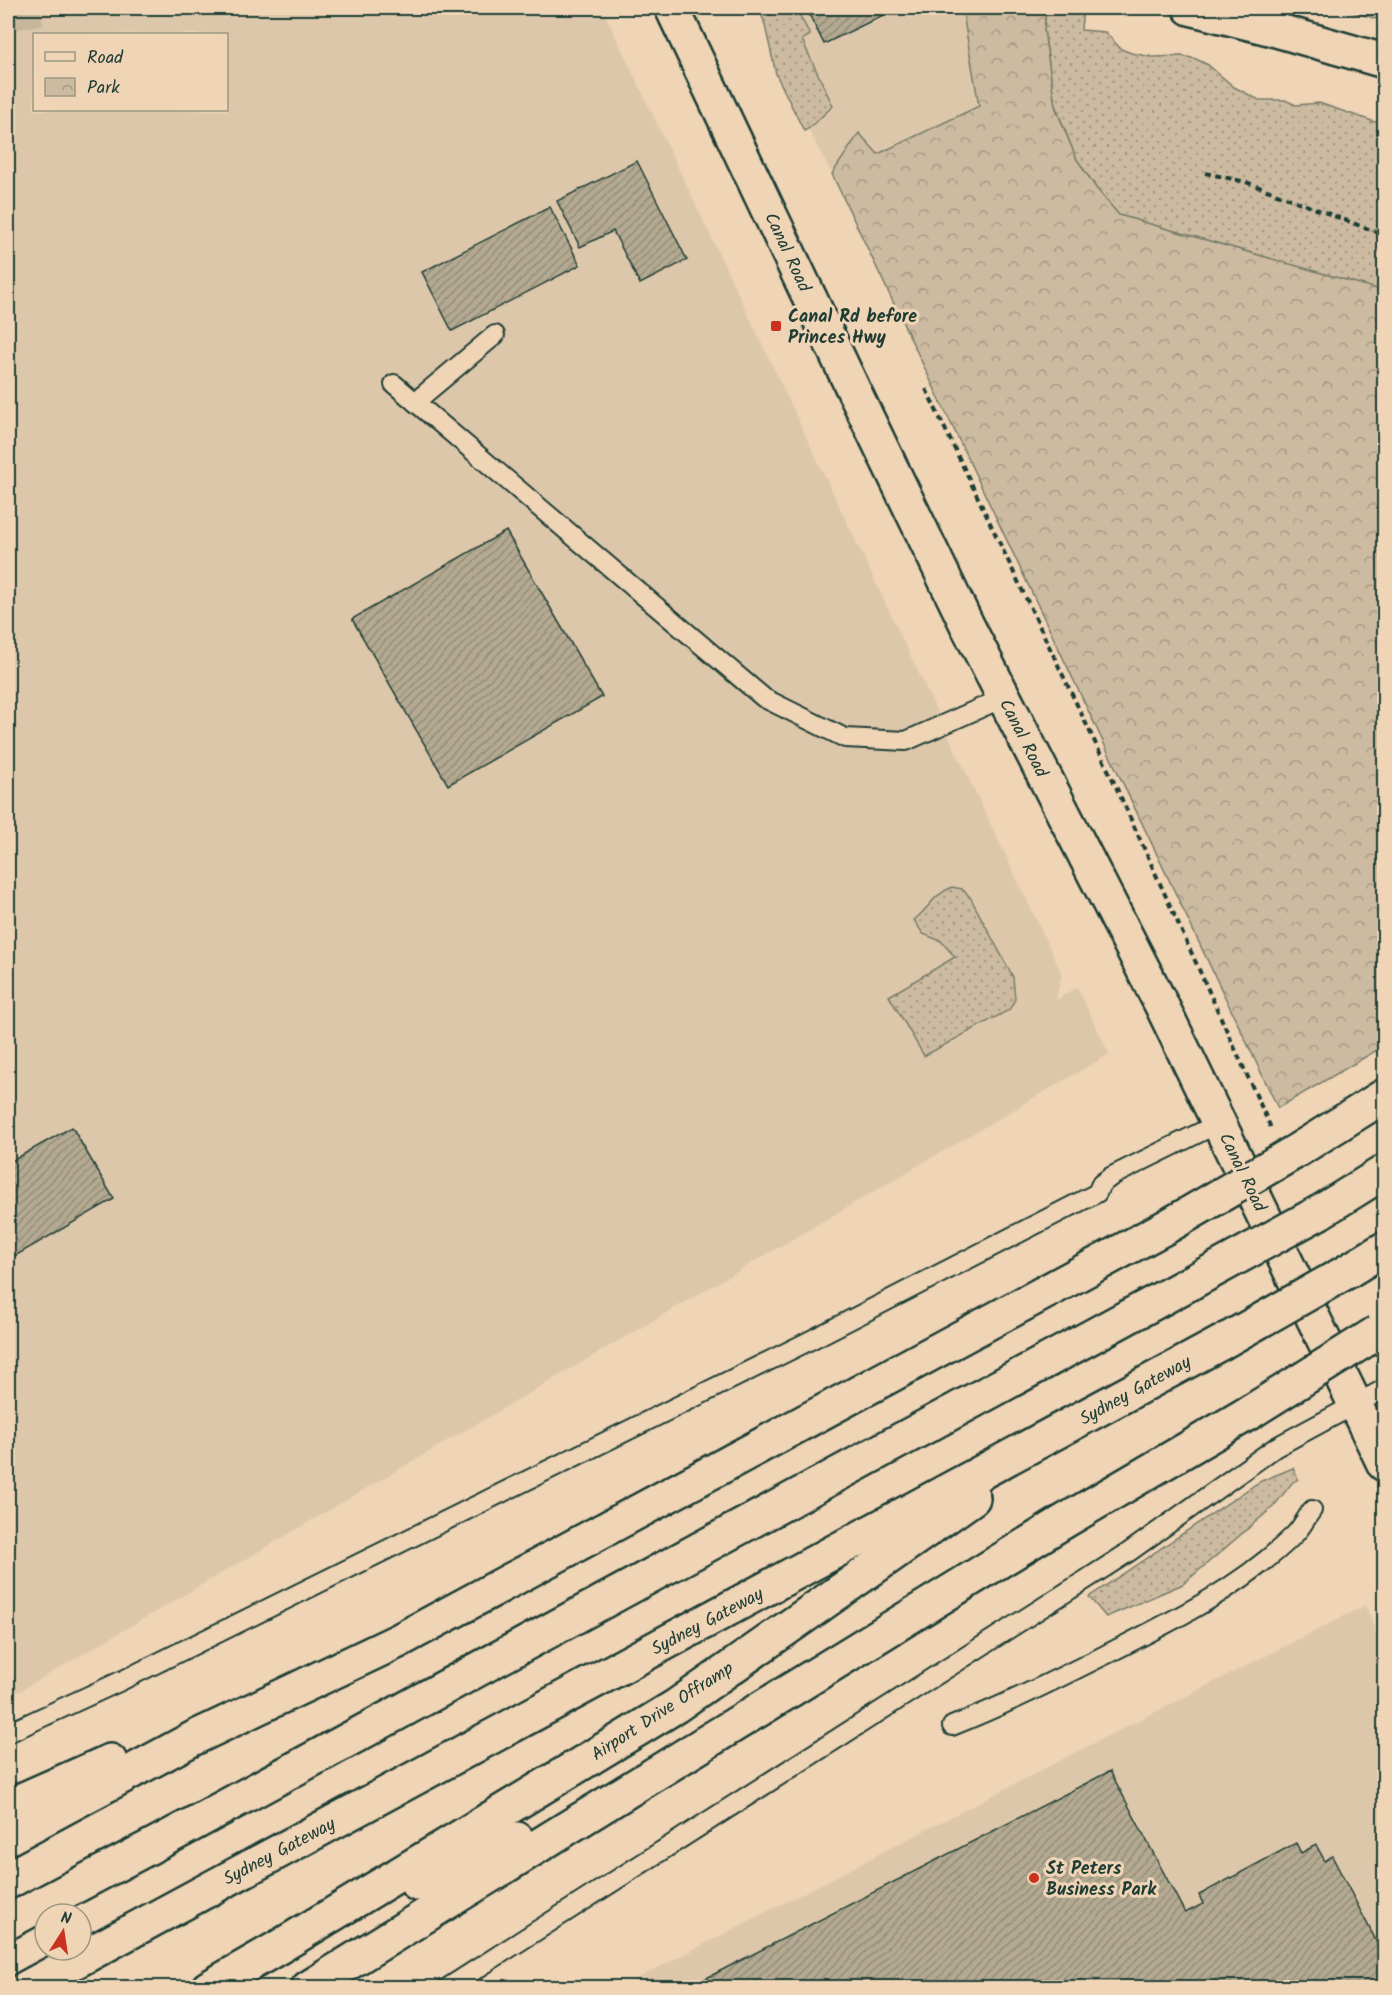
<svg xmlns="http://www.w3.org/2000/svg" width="1392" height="1995" font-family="Kalam,sans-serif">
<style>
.built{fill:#ddc7ab;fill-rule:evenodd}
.grass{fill:url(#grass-dots);stroke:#767c6a;stroke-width:1.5}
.park{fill:url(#park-crowns);stroke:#767c6a;stroke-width:1.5}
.building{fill:url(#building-hatch);stroke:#1f3d34;stroke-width:1.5}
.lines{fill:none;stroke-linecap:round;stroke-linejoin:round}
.highway-tunnel{stroke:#c5b69c;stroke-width:33;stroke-dasharray:33 16;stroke-linecap:butt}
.lane-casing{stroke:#1f3d34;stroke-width:22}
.secondary-casing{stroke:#1f3d34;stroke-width:38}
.highway-casing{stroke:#1f3d34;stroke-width:38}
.path{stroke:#1f3d34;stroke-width:4;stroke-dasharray:6 4.5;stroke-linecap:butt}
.lane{stroke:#efd4b6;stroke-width:18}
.secondary{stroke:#efd4b6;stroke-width:33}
.highway{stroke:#efd4b6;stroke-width:33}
.highway-bridge-casing{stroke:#1f3d34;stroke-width:38;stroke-linecap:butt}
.highway-bridge{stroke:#efd4b6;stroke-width:33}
.poi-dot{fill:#c8321e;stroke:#efd4b6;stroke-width:2}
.labels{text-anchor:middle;stroke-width:6;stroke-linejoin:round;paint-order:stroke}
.street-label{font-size:18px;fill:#1f3d34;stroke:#efd4b6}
.poi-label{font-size:18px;font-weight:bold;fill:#1f3d34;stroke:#efd4b6;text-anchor:start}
</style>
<defs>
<pattern id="grass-dots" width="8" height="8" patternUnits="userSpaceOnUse" patternTransform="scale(1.5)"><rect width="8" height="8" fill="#cdbba1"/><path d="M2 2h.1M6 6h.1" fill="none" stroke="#a69984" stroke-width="1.8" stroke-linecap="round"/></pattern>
<pattern id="park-crowns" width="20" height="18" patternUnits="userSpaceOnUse" patternTransform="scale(1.5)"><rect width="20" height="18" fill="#cdbba1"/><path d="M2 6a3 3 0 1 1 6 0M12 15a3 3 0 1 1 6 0" fill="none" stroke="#a69984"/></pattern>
<pattern id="building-hatch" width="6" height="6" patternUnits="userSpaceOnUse" patternTransform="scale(1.5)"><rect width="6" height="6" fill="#b4aa92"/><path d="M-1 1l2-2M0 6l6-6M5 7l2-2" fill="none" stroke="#928c78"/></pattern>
</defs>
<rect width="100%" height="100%" fill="#efd4b6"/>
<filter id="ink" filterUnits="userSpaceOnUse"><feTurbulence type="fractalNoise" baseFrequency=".0167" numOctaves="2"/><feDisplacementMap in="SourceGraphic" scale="12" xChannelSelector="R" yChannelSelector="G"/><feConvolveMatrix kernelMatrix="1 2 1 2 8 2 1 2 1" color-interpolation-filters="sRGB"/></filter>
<g filter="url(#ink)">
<g class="built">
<path d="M 11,8 L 602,8 L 1062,974 L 1056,1000 L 1077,987 L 1109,1054 L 8,1698 L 8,9 ZM 34,34 L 226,34 L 226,110 L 34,110 Z"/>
<path d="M 796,8 L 962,8 L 979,106 L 878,154 L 859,133 L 832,174 L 808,129 L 833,106 L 802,39 Z"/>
<path d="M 1366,1605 L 1384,1656 L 1384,1987 L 619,1988 L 1100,1740 Z"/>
</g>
<g class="grass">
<path d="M 758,8 L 796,8 L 810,35 L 802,40 L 833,106 L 808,129 L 804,131 L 776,74 L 764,21 Z"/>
<path d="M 1046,8 L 1083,8 L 1081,30 L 1105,32 L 1121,49 L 1131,53 L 1153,57 L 1183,56 L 1196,59 L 1208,65 L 1234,87 L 1259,100 L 1285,100 L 1296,105 L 1319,103 L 1384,125 L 1384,291 L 1118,215 L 1096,188 L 1076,158 L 1055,105 L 1044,30 Z"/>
<path d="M 1354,8 L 1384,8 L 1384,21 L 1353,12 Z"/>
<path d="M 952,887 L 962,889 L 970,897 L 1013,977 L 1015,999 L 1009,1010 L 924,1056 L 889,996 L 955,957 L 941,941 L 923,934 L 914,920 C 930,907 932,896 952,887 Z"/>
<path d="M 1293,1468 L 1298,1479 L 1292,1483 L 1273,1507 L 1183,1584 L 1106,1617 L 1089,1597 L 1259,1482 Z"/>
</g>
<path class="park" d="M 962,8 L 1046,8 L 1044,30 L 1055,106 L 1076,158 L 1096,188 L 1119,215 L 1384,291 L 1384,1046 L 1278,1108 L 832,174 L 859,133 L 878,154 L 979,106 Z"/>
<g class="building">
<path d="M 806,8 L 898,8 L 824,44 Z"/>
<path d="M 637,161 L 687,260 L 640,284 L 613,231 L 580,247 L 557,201 Z"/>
<path d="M 550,207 L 580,265 L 452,331 L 422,272 Z"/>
<path d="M 506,531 L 602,697 L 448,785 L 352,619 Z"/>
<path d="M 72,1127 L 114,1199 L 8,1260 L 8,1163 Z"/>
<path d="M 1110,1771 L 1185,1913 L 1203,1904 L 1199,1895 L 1296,1843 L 1301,1853 L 1316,1845 L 1325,1861 L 1332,1856 L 1384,1956 L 1384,1988 L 687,1988 Z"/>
</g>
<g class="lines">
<path class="highway-tunnel" d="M 8,14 L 47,8"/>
<defs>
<g id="lane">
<path d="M 394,384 L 764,698 L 845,738 L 906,741 L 1003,698"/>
<path d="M 415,402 L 495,335"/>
<path d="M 952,1726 C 1005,1705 1055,1680 1105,1655 C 1171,1622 1240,1588 1293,1536 C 1301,1529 1306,1518 1312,1510"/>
<path d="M 8,1733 L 123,1680 L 803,1344 L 1097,1193 L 1101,1184 L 1112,1176 L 1219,1123"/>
<path d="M 447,1988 L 1129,1552 L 1276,1447 L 1384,1389"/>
</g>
<path id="secondary" d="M 672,8 L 854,391 L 967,625 L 1162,1006 L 1384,1464"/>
<g id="highway">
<path d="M 1190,8 L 1269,28 L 1384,61"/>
<path d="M 1293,1153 L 1384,1096"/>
<path d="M 1320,1212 L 1384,1172"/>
<path d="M 1348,1271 L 1384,1249"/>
<path d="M 8,1806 L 110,1761"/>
<path d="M 8,1838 L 194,1738 L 398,1641 L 1166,1227"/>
<path d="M 417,1884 L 517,1839"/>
<path d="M 8,1922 L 182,1830 L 1192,1282"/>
<path d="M 26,1988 L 1221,1343"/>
<path d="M 208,1988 L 279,1947 L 676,1706 L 973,1498"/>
<path d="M 308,1988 L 1063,1522 L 1252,1411"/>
</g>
</defs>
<use href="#lane" class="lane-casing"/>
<use href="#secondary" class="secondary-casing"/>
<use href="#highway" class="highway-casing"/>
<g class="path">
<path d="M 1205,173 L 1246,182 L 1384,235"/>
<path d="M 926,389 L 1113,780 L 1271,1128"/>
</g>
<use href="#lane" class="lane"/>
<use href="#secondary" class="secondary"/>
<use href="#highway" class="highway"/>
<defs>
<g id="highway-bridge">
<path d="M 1166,1227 L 1293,1153"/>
<path d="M 1192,1282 L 1320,1212"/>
<path d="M 1221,1343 L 1348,1271"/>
<path d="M 1252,1411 L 1378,1332"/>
</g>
</defs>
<use href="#highway-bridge" class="highway-bridge-casing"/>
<use href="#highway-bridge" class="highway-bridge"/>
</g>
</g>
<g class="poi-dot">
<rect x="770" y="320" width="12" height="12" rx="3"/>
<circle cx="1034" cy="1878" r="6"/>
</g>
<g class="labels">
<g class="street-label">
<text transform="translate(788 252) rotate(65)" y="6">Canal Road</text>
<text transform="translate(1024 738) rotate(63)" y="6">Canal Road</text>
<text transform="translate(1243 1172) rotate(64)" y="6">Canal Road</text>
<text transform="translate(1135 1390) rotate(-29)" y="6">Sydney Gateway</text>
<text transform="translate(707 1621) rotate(-28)" y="6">Sydney Gateway</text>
<text transform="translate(662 1711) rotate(-33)" y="6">Airport Drive Offramp</text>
<text transform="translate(279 1851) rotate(-28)" y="6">Sydney Gateway</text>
</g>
<g class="poi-label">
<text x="788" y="322">Canal Rd before<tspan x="788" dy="21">Princes Hwy</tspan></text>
<text x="1046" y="1874">St Peters<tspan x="1046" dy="21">Business Park</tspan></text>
</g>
</g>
<rect width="1392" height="1995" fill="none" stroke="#efd4b6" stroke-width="30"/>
<rect x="15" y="15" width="1362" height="1965" fill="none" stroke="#1f3d34" stroke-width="2" filter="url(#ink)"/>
<rect x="33" y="33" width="195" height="78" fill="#efd4b6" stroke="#9c9882" stroke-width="1.5"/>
<rect x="45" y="52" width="30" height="9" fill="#efd4b6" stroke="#9c9882" stroke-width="1.5"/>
<text x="87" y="63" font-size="18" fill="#1f3d34">Road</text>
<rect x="45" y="78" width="30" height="18" fill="url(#park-crowns)" stroke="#9c9882" stroke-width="1.5"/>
<text x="87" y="93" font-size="18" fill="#1f3d34">Park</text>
<g transform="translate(63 1932) rotate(12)"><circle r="28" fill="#efd4b6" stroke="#9c9882" stroke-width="1.5"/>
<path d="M0-4.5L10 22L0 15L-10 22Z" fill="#c8321e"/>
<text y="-9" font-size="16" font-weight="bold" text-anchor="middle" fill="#1f3d34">N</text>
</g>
</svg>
